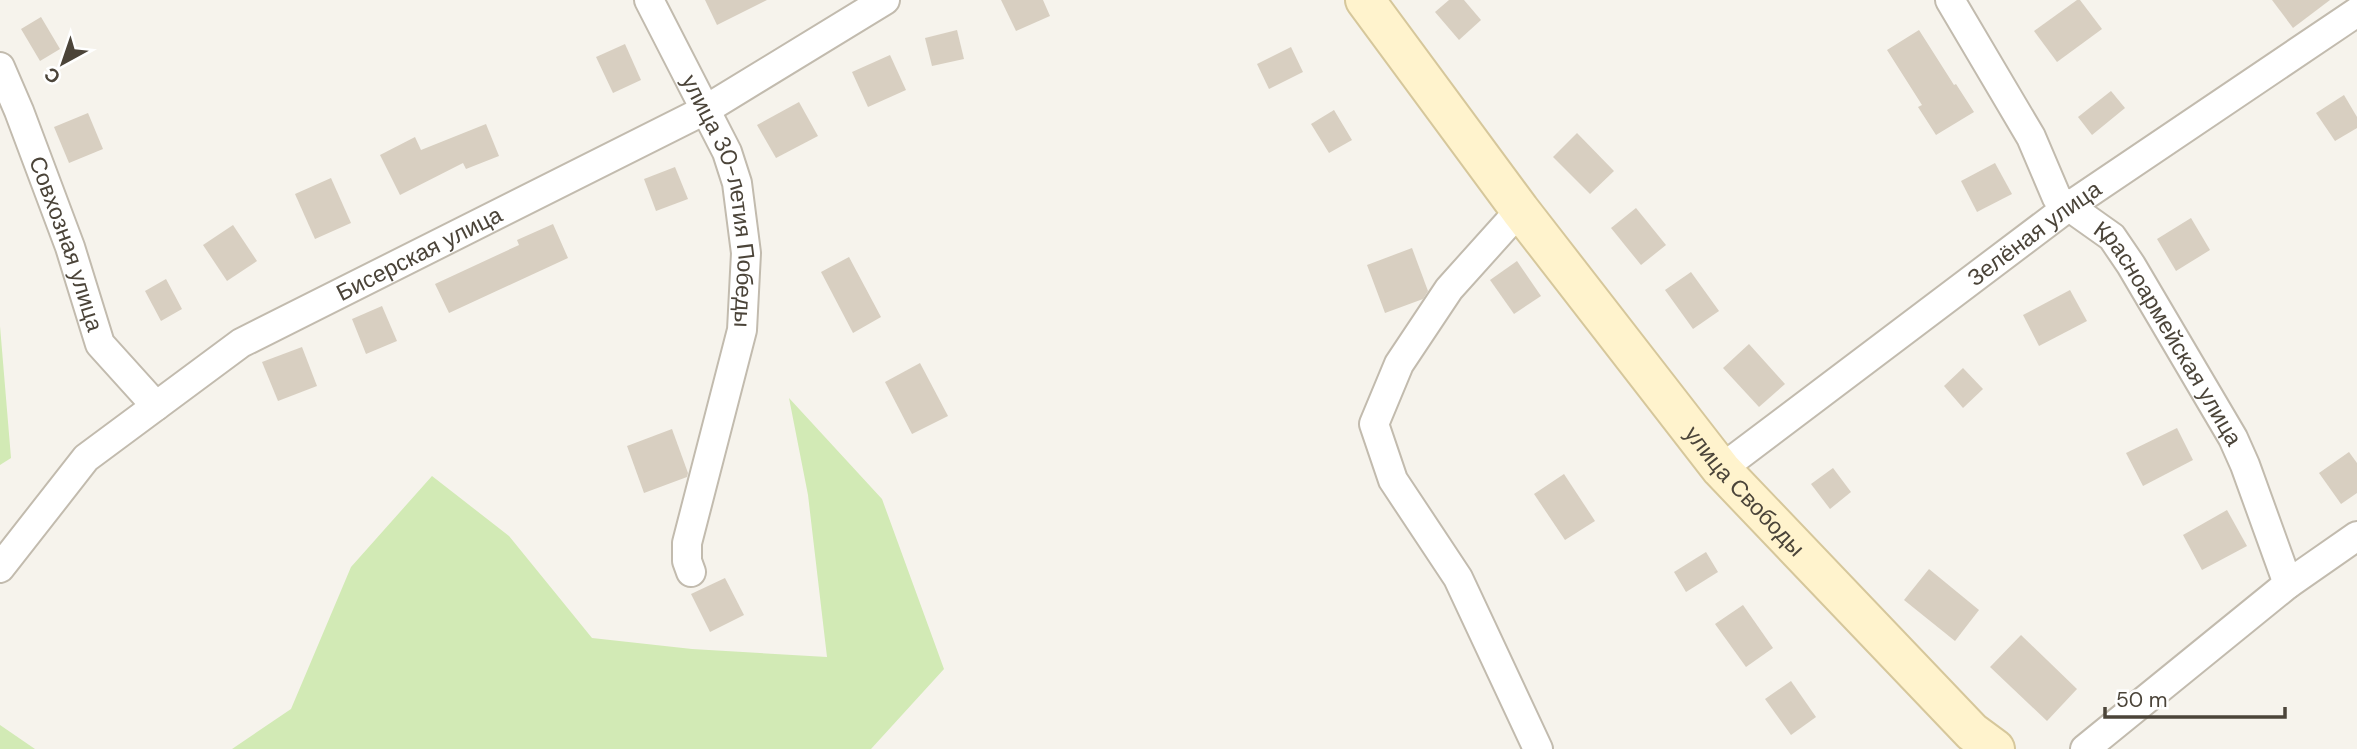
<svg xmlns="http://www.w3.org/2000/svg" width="2357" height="749" font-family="'DM Sans',sans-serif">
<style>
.green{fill:#d2eab5}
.building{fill:#d8cfc1}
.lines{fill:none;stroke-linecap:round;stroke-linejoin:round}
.street-casing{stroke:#c2bbae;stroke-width:32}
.secondary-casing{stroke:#d6c79b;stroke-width:42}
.street{stroke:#fff;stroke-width:28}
.secondary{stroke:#fff3cd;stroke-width:38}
.labels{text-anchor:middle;stroke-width:5;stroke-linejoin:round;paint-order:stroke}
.street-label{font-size:23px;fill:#4b4439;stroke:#fff}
</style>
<rect width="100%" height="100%" fill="#f6f3ec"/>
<g class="green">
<path d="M 0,326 L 11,458 L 0,465 Z"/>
<path d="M 789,398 L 882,499 L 944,669 L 871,749 L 232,749 L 291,709 L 351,567 L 432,476 L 509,536 L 592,638 L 692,649 L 827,657 L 808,495 Z"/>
<path d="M 0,725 L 35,749 L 0,749 Z"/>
</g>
<g class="building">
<path d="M 705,0 L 767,0 L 717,25 Z"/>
<path d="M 1001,0 L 1043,0 L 1050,16 L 1016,31 Z"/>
<path d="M 1449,0 L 1464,0 L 1481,20 L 1459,40 L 1435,12 Z"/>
<path d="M 2077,0 L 2080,0 L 2102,29 L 2057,62 L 2034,31 Z"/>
<path d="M 2272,0 L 2330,0 L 2293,28 Z"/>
<path d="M 41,17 L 60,49 L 40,61 L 21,29 Z"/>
<path d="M 957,30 L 964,59 L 932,66 L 925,38 Z"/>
<path d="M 1919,30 L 1954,85 L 1956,84 L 1974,112 L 1936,135 L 1918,107 L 1922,105 L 1887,50 Z"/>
<path d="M 625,44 L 641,80 L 613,93 L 596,57 Z"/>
<path d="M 1291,47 L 1303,72 L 1269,89 L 1257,64 Z"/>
<path d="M 890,55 L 906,90 L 868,107 L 852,72 Z"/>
<path d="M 2111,91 L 2125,108 L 2092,135 L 2078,117 Z"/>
<path d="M 2344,95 L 2357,117 L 2357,128 L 2335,141 L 2316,113 Z"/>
<path d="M 799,102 L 818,136 L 776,158 L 757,125 Z"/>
<path d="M 1334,110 L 1352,140 L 1329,153 L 1311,124 Z"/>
<path d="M 88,113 L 103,149 L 69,163 L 54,127 Z"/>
<path d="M 486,124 L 499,156 L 466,169 L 463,163 L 400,195 L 380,155 L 415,137 L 421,150 Z"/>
<path d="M 1577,133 L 1614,171 L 1590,194 L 1553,157 Z"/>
<path d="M 1995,163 L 2012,194 L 1977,212 L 1961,181 Z"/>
<path d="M 675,167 L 688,199 L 656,211 L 644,179 Z"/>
<path d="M 331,178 L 351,223 L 315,239 L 295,194 Z"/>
<path d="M 1636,208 L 1666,245 L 1641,265 L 1611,228 Z"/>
<path d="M 2191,218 L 2210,250 L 2176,271 L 2157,239 Z"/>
<path d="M 553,224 L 568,258 L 449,313 L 435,284 L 519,245 L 517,240 Z"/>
<path d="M 233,225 L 257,261 L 227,281 L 203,245 Z"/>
<path d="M 1412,248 L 1428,291 L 1423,299 L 1385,313 L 1367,265 Z"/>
<path d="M 849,257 L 881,317 L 853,333 L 821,272 Z"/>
<path d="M 1517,261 L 1541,296 L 1514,314 L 1490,280 Z"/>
<path d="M 1691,272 L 1719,311 L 1693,329 L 1665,290 Z"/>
<path d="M 166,279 L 182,309 L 161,321 L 145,291 Z"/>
<path d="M 2070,290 L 2087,321 L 2039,346 L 2023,315 Z"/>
<path d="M 382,306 L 397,341 L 366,354 L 352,319 Z"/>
<path d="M 1749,344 L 1785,384 L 1759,407 L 1723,368 Z"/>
<path d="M 302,347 L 317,386 L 278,401 L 262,362 Z"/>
<path d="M 920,363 L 948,416 L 912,434 L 885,382 Z"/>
<path d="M 1963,368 L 1983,389 L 1963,408 L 1944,386 Z"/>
<path d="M 2177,428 L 2193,460 L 2143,486 L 2126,453 Z"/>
<path d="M 672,429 L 688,473 L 687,477 L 644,493 L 627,446 Z"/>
<path d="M 2349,452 L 2357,463 L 2357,493 L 2341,504 L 2319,473 Z"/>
<path d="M 1833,468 L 1851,492 L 1830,509 L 1811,484 Z"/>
<path d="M 1564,474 L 1595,521 L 1565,540 L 1534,494 Z"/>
<path d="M 2227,510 L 2247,546 L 2202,570 L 2183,535 Z"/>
<path d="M 1706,552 L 1718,572 L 1686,592 L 1674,572 Z"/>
<path d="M 1929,569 L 1979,610 L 1955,641 L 1904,600 Z"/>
<path d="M 725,578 L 744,615 L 710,632 L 691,594 Z"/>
<path d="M 1743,605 L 1773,648 L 1746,667 L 1715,624 Z"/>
<path d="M 2021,635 L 2077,689 L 2047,721 L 1990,667 Z"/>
<path d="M 1791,681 L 1816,717 L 1791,735 L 1765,699 Z"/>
</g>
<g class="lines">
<defs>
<g id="street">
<path id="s1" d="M 649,0 L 727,152 L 737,183 L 746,253 L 742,330 L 687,543 L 687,561 L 691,572"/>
<path id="s2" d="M 1950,0 L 2031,137 L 2057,198 L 2112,237 L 2131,265 L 2233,438 L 2245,465 L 2288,584"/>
<path id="s3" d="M 0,67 L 19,111 L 70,247 L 100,344 L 156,406"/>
<path d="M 1520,210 L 1449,289 L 1399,364 L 1374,424 L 1393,480 L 1458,578 L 1538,749"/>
<path id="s4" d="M 1721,469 L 2068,207 L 2357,12"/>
<path id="s5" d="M 0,568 L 86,458 L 241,343 L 705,110 L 885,0"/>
<path d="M 2085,749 L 2288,584 L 2357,536"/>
</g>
<g id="secondary">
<path id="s6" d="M 1365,0 L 1520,210 L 1721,469 L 1972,732 L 1995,749"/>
</g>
</defs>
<use href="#street" class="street-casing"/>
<use href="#secondary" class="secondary-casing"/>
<use href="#street" class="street"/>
<use href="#secondary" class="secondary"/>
</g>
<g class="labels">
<g class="street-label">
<text dy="8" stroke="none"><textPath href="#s1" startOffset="217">улица 30-летия Победы</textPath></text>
<text dy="8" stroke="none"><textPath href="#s4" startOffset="392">Зелёная улица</textPath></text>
<text dy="8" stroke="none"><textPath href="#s3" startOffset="189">Совхозная улица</textPath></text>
<text dy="8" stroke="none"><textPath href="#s5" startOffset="532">Бисерская улица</textPath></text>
<text dy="8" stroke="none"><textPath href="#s2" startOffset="404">Красноармейская улица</textPath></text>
<text dy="8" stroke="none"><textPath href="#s6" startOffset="621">улица Свободы</textPath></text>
</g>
</g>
<g transform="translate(63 63) rotate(220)" stroke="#ffffff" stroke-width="5" paint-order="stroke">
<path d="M0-5L12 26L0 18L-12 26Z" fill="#4b4439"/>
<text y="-10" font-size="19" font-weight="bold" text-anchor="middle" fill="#4b4439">С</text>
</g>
<path d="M2105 707v10h180v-10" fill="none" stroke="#4b4439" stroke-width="3.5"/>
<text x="2116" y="707" font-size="21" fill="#4b4439" stroke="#ffffff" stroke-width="5" paint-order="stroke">50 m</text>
</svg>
